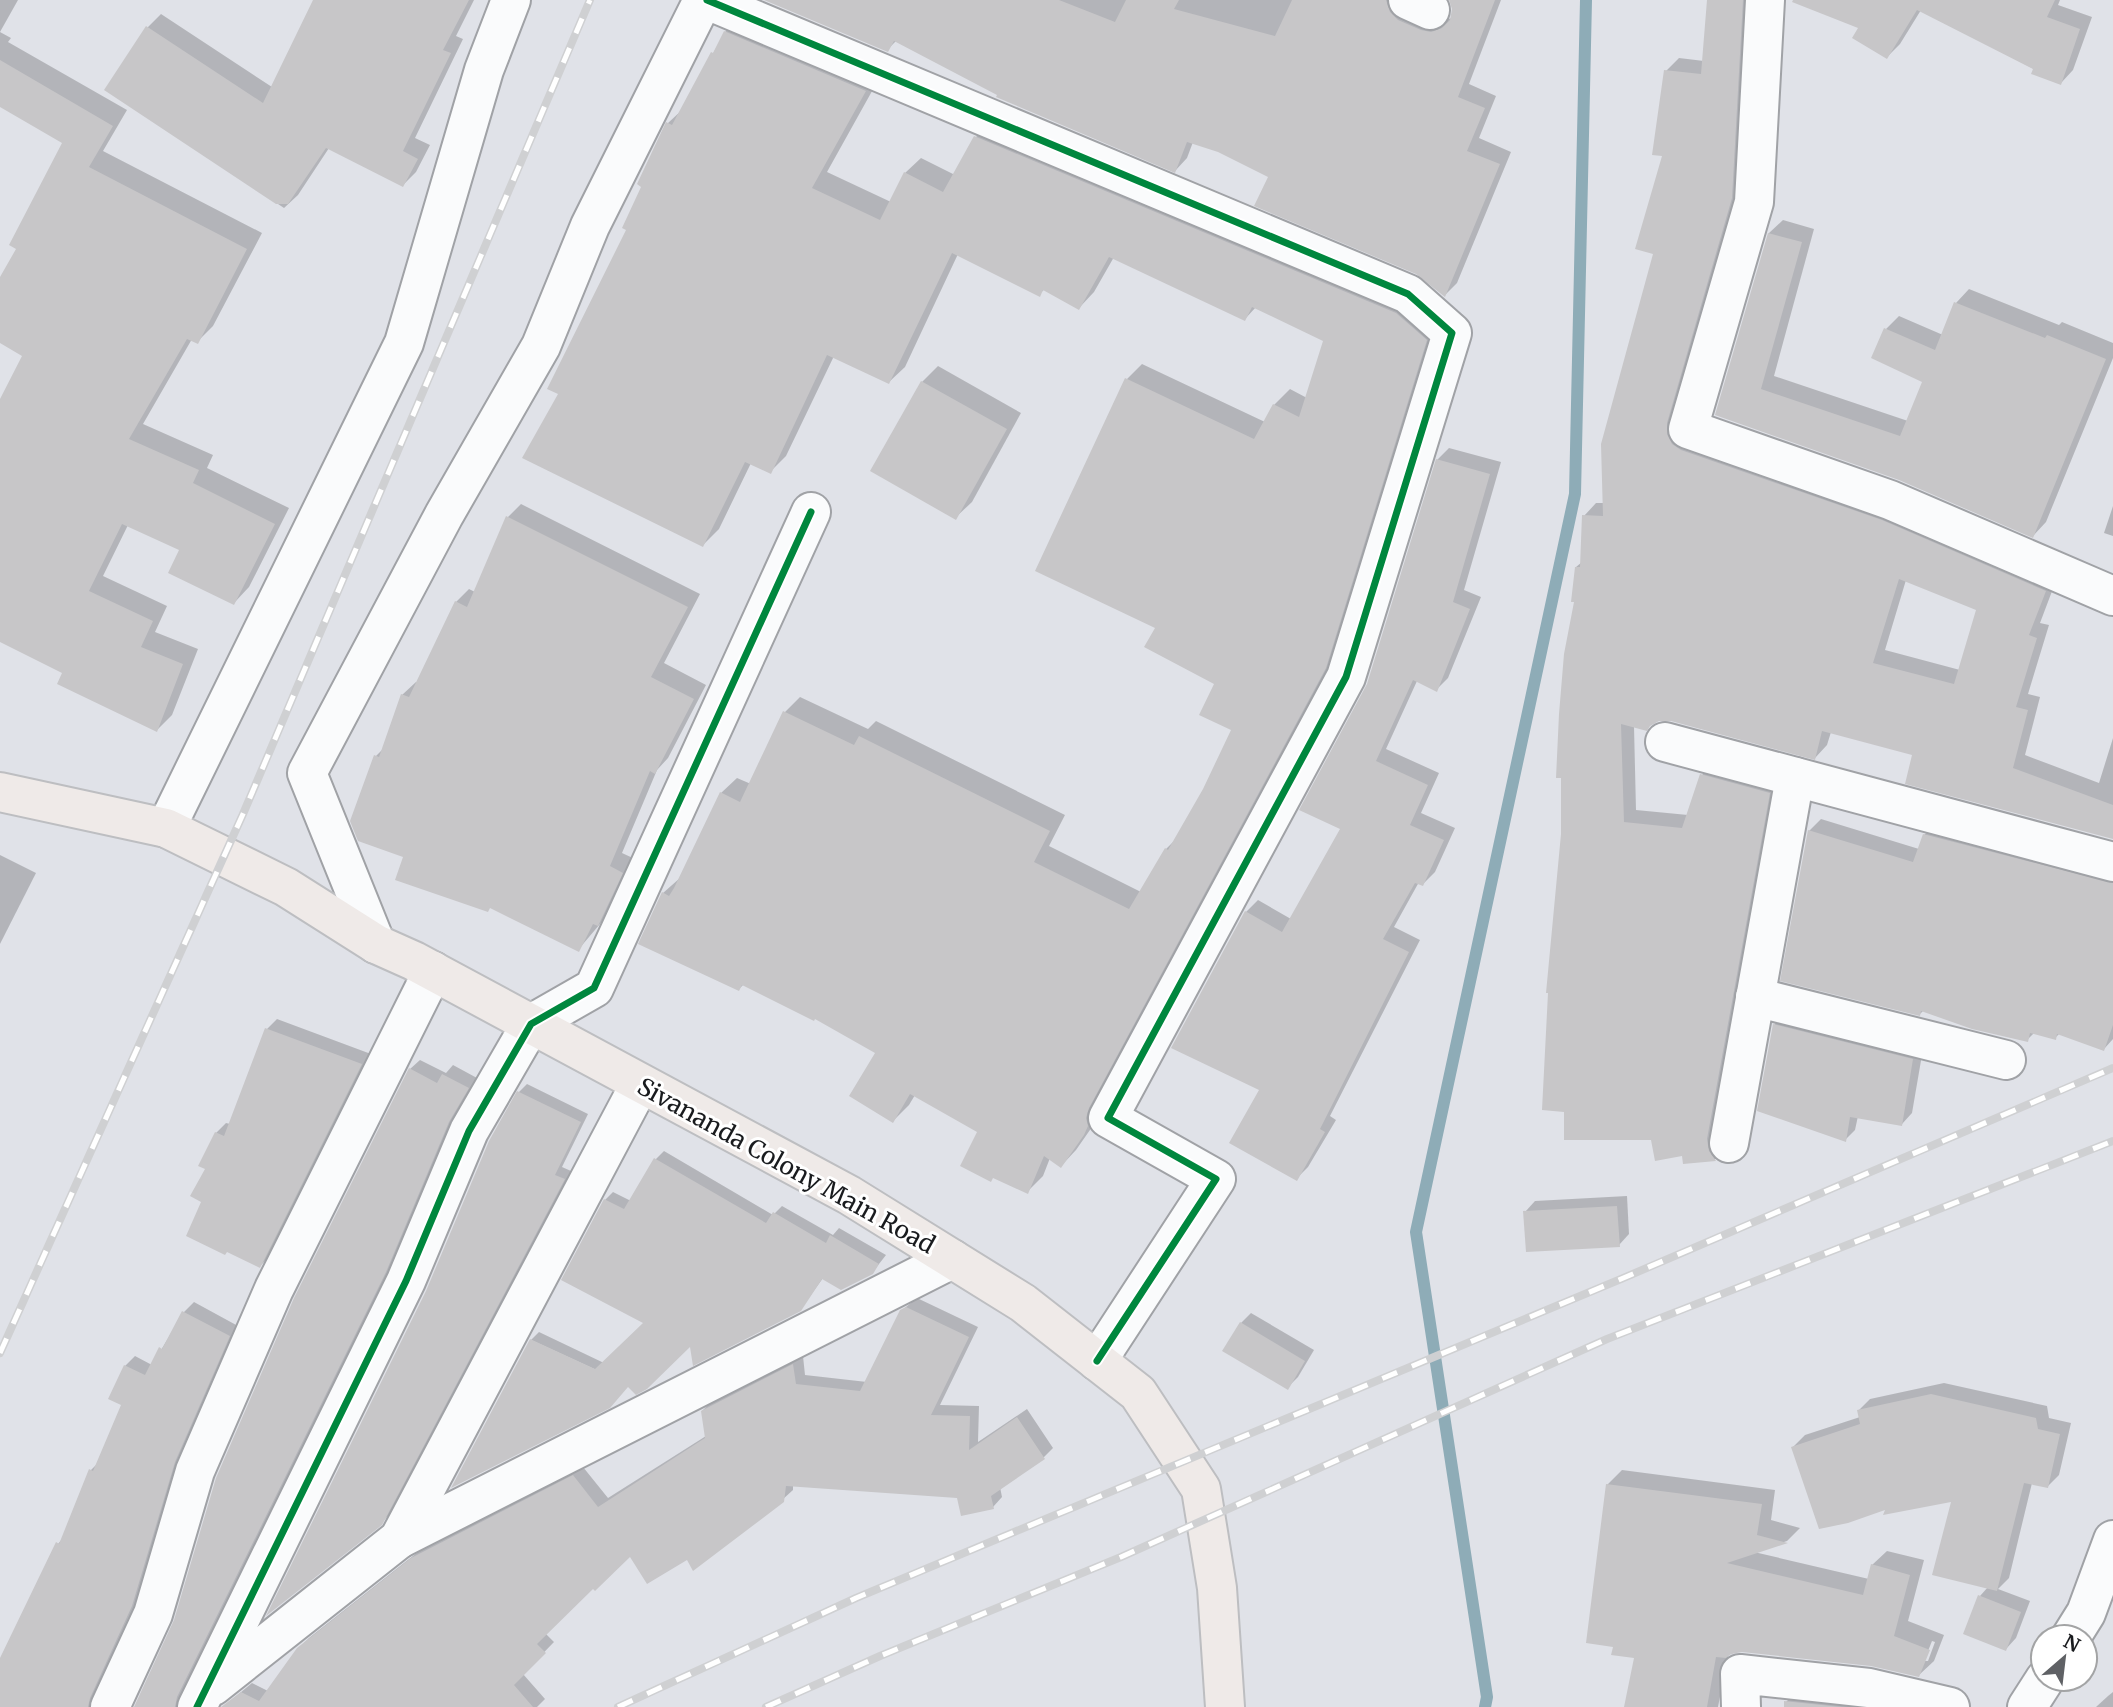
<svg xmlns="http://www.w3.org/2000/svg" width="2113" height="1707" font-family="Merriweather,serif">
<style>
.shadow{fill:#0003;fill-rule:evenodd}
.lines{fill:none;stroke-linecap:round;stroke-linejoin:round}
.stream{stroke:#8eacb7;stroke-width:12}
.building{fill:#c7c6c8;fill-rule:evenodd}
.minor-casing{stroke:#a0a2a6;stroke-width:42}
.major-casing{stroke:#bdbec1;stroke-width:42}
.minor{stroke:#fafbfc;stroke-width:38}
.major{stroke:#efeae8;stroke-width:38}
.rail-casing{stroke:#cfd0d2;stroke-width:8}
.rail{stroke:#fff;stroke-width:5;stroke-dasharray:16;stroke-linecap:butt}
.cycleway-casing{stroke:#fff;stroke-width:11}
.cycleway{stroke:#00873e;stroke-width:7}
.labels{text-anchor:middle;stroke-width:6;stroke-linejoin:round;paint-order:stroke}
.street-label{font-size:24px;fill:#191b1e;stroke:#fff}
</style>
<rect width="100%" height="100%" fill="#e0e2e8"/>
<g class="shadow">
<path d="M 0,0 L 18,0 L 0,32 L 11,38 L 8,42 L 127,110 L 103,151 L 262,233 L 213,326 L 197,342 L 192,339 L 143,424 L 213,455 L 207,468 L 289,508 L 249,587 L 234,603 L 182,549 L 128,525 L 103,576 L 167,606 L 155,632 L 198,649 L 172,715 L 157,730 L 65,672 L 0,641 L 0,403 L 24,355 L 0,341 L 0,281 L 19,248 L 65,142 L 0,105 Z"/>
<path d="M 315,0 L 474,0 L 456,36 L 463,39 L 415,138 L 430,145 L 416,172 L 403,185 L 329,148 L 298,195 L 284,208 L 106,90 L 148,27 L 161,14 L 272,87 Z"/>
<path d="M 768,0 L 1402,0 L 1445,20 L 1452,18 L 1454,8 L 1451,0 L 1501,0 L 1469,84 L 1496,96 L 1479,138 L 1511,152 L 1457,283 L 1445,295 L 1417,272 L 1270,177 L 1219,151 L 1193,142 L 1187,158 L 1175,171 L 999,95 L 897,40 L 887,50 Z"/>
<path d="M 1709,0 L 1755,0 L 1744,184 L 1679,409 L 2057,578 L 2040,623 L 2049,625 L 2028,694 L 2040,697 L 2025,755 L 2099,783 L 2113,738 L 2113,838 L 1914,753 L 1831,732 L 1827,745 L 1815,758 L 1671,719 L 1658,719 L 1634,726 L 1636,810 L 1688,815 L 1702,775 L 1715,762 L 1782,780 L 1728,1147 L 1716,1159 L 1685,1162 L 1684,1154 L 1653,1139 L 1563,834 L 1576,567 L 1582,562 L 1584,516 L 1596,503 L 1605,503 L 1656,253 L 1664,155 L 1666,71 L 1679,58 L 1704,61 ZM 1906,580 L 1979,609 L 1960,670 L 1885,650 Z"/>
<path d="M 1797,0 L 2060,0 L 2058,5 L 2092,17 L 2073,70 L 2061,83 L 1921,10 L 1900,44 L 1887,57 L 1861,27 Z"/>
<path d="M 741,16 L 881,75 L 827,172 L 891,202 L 905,173 L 921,158 L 955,175 L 976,137 L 991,121 L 1442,324 L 1341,651 L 1099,1117 L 1076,1150 L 1061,1166 L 1050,1158 L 1043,1176 L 1027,1192 L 979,1132 L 915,1095 L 909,1105 L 893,1121 L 877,1053 L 816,1017 L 744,984 L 739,989 L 663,893 L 680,878 L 721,793 L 737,778 L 751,784 L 785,712 L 800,697 L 868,729 L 876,721 L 1065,815 L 1049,846 L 1141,892 L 1166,849 L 1177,838 L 1205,790 L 1233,729 L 1216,683 L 1157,627 L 1127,379 L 1142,364 L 1265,422 L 1274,405 L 1290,389 L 1307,398 L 1325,340 L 1256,307 L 1245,319 L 1114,257 L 1094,292 L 1079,308 L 1045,289 L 1039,294 L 958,254 L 905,367 L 889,382 L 834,356 L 786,456 L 770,472 L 751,463 L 719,529 L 703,545 L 561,393 L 628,229 L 668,123 L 682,110 L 725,32 Z"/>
<path d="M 1783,220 L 1814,229 L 1774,376 L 1908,421 L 1924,381 L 1886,329 L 1899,316 L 1943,335 L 1956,303 L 1969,289 L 2059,325 L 2062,322 L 2113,343 L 2113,358 L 2046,522 L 2033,536 L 1899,478 L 1717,414 L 1769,233 Z"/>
<path d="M 938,366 L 1021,413 L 972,502 L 956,517 L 922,382 Z"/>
<path d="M 1449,448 L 1501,462 L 1464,590 L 1481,597 L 1448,678 L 1436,690 L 1417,681 L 1386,749 L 1439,773 L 1421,813 L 1455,828 L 1435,872 L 1423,884 L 1419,882 L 1394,927 L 1420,940 L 1330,1116 L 1336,1120 L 1308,1167 L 1296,1179 L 1261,1090 L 1246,912 L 1258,900 L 1291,919 L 1343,828 L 1368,684 L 1437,460 Z"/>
<path d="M 521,504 L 700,594 L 664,663 L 706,685 L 668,758 L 657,770 L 622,853 L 635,859 L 611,911 L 578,950 L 405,856 L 376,756 L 384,748 L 402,695 L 416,682 L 418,682 L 456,602 L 469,589 L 475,592 L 508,517 Z"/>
<path d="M 2113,506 L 2113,536 L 2104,533 Z"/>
<path d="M 1821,819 L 1919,849 L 1924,835 L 1937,823 L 2113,870 L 2113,1039 L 2104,1049 L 2060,1033 L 2055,1038 L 2034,1033 L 2027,1040 L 1924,1010 L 1920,1014 L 1809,831 Z"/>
<path d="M 0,855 L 36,873 L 0,944 Z"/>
<path d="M 1785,1014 L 1923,1049 L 1912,1113 L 1902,1124 L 1858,1116 L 1855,1130 L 1845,1140 L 1774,1025 Z"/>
<path d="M 277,1019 L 371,1054 L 270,1256 L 260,1266 L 203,1201 L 216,1133 L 226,1123 L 230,1124 L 267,1029 Z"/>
<path d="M 420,1060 L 446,1073 L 453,1065 L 477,1078 L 458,1111 L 395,1260 L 187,1707 L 136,1707 L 176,1621 L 410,1069 Z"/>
<path d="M 527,1084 L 588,1114 L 562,1167 L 571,1171 L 389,1515 L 381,1523 L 427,1291 L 519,1092 Z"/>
<path d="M 664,1151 L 773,1215 L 782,1206 L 833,1235 L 839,1228 L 886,1255 L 872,1273 L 823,1278 L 800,1310 L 691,1344 L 629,1385 L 531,1340 L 539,1332 L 604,1363 L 646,1322 L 605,1200 L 613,1192 L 631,1201 L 656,1159 Z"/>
<path d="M 1627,1196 L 1629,1234 L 1619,1245 L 1525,1212 L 1535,1201 Z"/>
<path d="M 917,1298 L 978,1327 L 940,1405 L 979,1406 L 978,1442 L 1027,1409 L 1053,1448 L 1044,1457 L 1000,1487 L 1002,1497 L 993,1507 L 958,1497 L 793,1485 L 793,1490 L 782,1500 L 687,1558 L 630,1554 L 593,1586 L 545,1633 L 554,1642 L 523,1674 L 545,1699 L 537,1707 L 223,1707 L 252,1683 L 268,1691 L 298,1649 L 309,1638 L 423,1548 L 583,1467 L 608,1498 L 706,1436 L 702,1411 L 712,1401 L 803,1356 L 805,1375 L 867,1382 L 901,1311 Z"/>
<path d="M 194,1302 L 238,1326 L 100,1707 L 0,1707 L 0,1661 L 58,1544 L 63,1538 L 91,1470 L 99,1462 L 123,1404 L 125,1366 L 135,1356 L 152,1365 L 184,1312 Z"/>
<path d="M 1251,1313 L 1314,1350 L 1298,1377 L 1288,1387 L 1241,1323 Z"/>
<path d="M 1944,1383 L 2047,1406 L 2049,1418 L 2071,1423 L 2059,1475 L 2047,1487 L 2032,1483 L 2009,1578 L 1998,1589 L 2030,1601 L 2016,1638 L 2006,1649 L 1980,1596 L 1988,1587 L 1953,1499 L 1887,1508 L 1793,1447 L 1805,1435 L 1860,1417 L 1858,1411 L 1870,1399 Z"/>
<path d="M 1622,1470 L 1775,1490 L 1771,1520 L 1800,1528 L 1787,1541 L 1754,1552 L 1869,1579 L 1872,1565 L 1887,1551 L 1924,1560 L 1908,1621 L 1944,1635 L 1934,1661 L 1919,1675 L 1872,1665 L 1742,1650 L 1728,1655 L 1718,1707 L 1626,1707 L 1636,1656 L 1615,1645 L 1607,1485 ZM 1932,1641 L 1935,1642 L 1928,1661 L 1924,1661 Z"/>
<path d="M 1801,1687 L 1929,1707 L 1785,1707 L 1786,1702 Z"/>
<path d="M 2113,1692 L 2113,1707 L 2096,1707 L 2108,1696 Z"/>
</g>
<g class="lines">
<path class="stream" d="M 1485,1707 L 1487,1697 L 1416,1232 L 1575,494 L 1586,0"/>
</g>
<g class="building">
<path d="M 313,0 L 469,0 L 443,50 L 451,53 L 403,151 L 418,159 L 403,187 L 326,148 L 288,204 L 276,204 L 104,90 L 146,26 L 263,103 Z"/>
<path d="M 764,0 L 1059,0 L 1115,22 L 1126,0 L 1179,0 L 1174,9 L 1275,36 L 1292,0 L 1386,0 L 1390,12 L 1398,20 L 1421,30 L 1431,32 L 1442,28 L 1450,20 L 1452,9 L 1449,0 L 1495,0 L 1458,97 L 1485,108 L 1467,151 L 1500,164 L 1445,297 L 1416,274 L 1254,206 L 1268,177 L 1218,152 L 1187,142 L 1175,173 L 996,97 L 997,95 L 894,41 L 888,52 Z"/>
<path d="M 1707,0 L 1743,0 L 1732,198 L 1667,423 L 1667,434 L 1672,444 L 1681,450 L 1882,520 L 2046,591 L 2029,635 L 2037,638 L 2016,707 L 2028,710 L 2013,768 L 2113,805 L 2113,839 L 1905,784 L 1912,755 L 1822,731 L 1815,760 L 1671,721 L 1659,721 L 1650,726 L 1647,731 L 1621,724 L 1624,822 L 1682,828 L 1700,774 L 1770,793 L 1707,1139 L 1709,1151 L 1716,1161 L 1683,1164 L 1682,1156 L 1655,1161 L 1651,1140 L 1564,1140 L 1564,1112 L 1542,1110 L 1548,993 L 1546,993 L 1561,834 L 1561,778 L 1556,778 L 1559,714 L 1564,654 L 1574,602 L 1571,602 L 1575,567 L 1580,567 L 1582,515 L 1603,516 L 1601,444 L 1653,254 L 1635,249 L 1662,156 L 1652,155 L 1664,70 L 1701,74 ZM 1899,579 L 1976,610 L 1954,684 L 1873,663 Z"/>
<path d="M 1793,0 L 2055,0 L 2047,17 L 2080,29 L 2061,85 L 2031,74 L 2033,69 L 1917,10 L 1887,59 L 1852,38 L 1858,28 L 1792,2 Z"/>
<path d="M 724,31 L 866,91 L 812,188 L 880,220 L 904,172 L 943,192 L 974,136 L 1396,313 L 1427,340 L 1326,668 L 1089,1108 L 1086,1118 L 1088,1126 L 1084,1135 L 1061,1168 L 1044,1156 L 1028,1194 L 993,1178 L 991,1182 L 960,1166 L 977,1132 L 910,1094 L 893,1123 L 849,1096 L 875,1053 L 815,1019 L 814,1021 L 742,985 L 739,991 L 638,944 L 662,892 L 669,896 L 674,888 L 720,792 L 740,802 L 783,711 L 854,745 L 859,736 L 1050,831 L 1034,862 L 1129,909 L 1165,848 L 1168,850 L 1203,789 L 1231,730 L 1199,715 L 1214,684 L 1144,647 L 1155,628 L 1035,571 L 1125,378 L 1254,439 L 1273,404 L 1299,417 L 1323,341 L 1252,307 L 1245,321 L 1109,257 L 1079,310 L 1043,290 L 1040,297 L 952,253 L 889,384 L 827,355 L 771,474 L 745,462 L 703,547 L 522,458 L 558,394 L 547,389 L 626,230 L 622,228 L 641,187 L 637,184 L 666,122 L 672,125 L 711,52 L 713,53 Z"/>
<path d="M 0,60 L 113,126 L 89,167 L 247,249 L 198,344 L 187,339 L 129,439 L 199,470 L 193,483 L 275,524 L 234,605 L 168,573 L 179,550 L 122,524 L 89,591 L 153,621 L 141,647 L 183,664 L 157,732 L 57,684 L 62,673 L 0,642 L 0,399 L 22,356 L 0,343 L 0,277 L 16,249 L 9,245 L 62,143 L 0,107 Z"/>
<path d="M 1768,233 L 1802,242 L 1761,389 L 1900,436 L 1922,382 L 1871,358 L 1884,328 L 1935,350 L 1954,302 L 2045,338 L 2047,335 L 2106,359 L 2033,538 L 1899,480 L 1715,415 Z"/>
<path d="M 921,381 L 1007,429 L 956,520 L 870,471 Z"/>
<path d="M 1436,459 L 1490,474 L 1453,602 L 1470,609 L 1437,692 L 1413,680 L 1376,761 L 1428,785 L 1410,825 L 1444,840 L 1423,886 L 1415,883 L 1383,939 L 1409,952 L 1320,1129 L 1325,1132 L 1297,1181 L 1229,1143 L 1259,1090 L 1171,1048 L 1245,911 L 1282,932 L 1340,829 L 1299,810 L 1367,684 Z"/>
<path d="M 506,516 L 688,607 L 651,677 L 694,699 L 655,774 L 650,771 L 610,866 L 623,873 L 598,926 L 593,924 L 579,952 L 490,908 L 488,912 L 395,880 L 403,857 L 358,841 L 350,821 L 374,755 L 379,757 L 401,694 L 409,697 L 455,601 L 467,607 Z"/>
<path d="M 1808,830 L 1913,862 L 1923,834 L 2113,883 L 2113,1025 L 2104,1051 L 2057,1034 L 2056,1040 L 2030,1033 L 2028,1042 L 1972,1029 L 1921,1011 L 1920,1016 L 1780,981 Z"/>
<path d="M 1773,1024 L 1913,1059 L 1902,1126 L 1850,1117 L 1846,1142 L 1757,1111 Z"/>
<path d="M 265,1028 L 362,1064 L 260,1268 L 227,1252 L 225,1255 L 186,1236 L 201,1202 L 190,1196 L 205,1169 L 198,1166 L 215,1132 L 224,1136 Z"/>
<path d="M 409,1068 L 437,1083 L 442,1074 L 469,1088 L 449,1122 L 386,1272 L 177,1697 L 175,1707 L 134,1707 L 174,1620 L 216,1478 L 294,1298 Z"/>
<path d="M 517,1091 L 581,1122 L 555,1175 L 565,1179 L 382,1525 L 266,1616 L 426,1291 L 489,1141 Z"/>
<path d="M 654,1158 L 766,1223 L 773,1212 L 826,1243 L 830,1235 L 879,1264 L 873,1274 L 841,1290 L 822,1279 L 801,1311 L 693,1366 L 690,1347 L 647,1389 L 636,1395 L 628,1387 L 610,1408 L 451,1488 L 530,1339 L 595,1369 L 643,1323 L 561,1280 L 604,1199 L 624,1209 Z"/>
<path d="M 1617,1206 L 1620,1247 L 1526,1252 L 1523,1211 Z"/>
<path d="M 906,1307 L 969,1337 L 931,1415 L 970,1416 L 969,1450 L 1017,1417 L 1045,1459 L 991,1496 L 994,1509 L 961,1516 L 957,1498 L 786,1486 L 784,1502 L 693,1571 L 687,1560 L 647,1584 L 630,1557 L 595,1591 L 593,1589 L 537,1644 L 546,1653 L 514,1685 L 533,1707 L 221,1707 L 241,1692 L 259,1701 L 297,1648 L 411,1558 L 573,1475 L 598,1507 L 705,1438 L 701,1411 L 793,1364 L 796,1384 L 860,1391 L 900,1310 Z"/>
<path d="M 182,1311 L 230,1336 L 175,1462 L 132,1606 L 90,1698 L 88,1707 L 0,1707 L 0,1658 L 56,1542 L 59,1544 L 89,1469 L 93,1471 L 121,1405 L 108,1399 L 124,1365 L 145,1375 L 159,1347 L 162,1349 Z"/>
<path d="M 1240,1322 L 1305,1361 L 1288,1390 L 1222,1351 Z"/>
<path d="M 1931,1394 L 2036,1418 L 2038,1429 L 2060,1434 L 2048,1488 L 2024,1483 L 1997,1591 L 1932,1575 L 1951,1502 L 1883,1515 L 1885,1510 L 1848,1523 L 1819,1529 L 1791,1447 L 1860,1424 L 1857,1410 Z"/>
<path d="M 1606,1484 L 1762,1504 L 1757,1535 L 1788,1543 L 1727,1563 L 1863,1595 L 1871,1564 L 1910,1575 L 1894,1636 L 1930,1650 L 1919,1677 L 1871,1666 L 1742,1652 L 1731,1654 L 1726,1658 L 1716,1657 L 1707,1707 L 1624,1707 L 1634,1658 L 1611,1655 L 1613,1647 L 1586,1643 Z"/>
<path d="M 1978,1595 L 2021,1612 L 2006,1651 L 1963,1634 Z"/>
<path d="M 1784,1701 L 1841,1707 L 1784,1707 Z"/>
</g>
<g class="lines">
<defs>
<g id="minor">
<path d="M 707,0 L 1408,294 L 1452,333 L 1346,677 L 1108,1118 L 1216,1179 L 1097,1361"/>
<path d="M 1408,0 L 1430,10"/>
<path d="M 1765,0 L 1754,202 L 1688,429 L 1890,500 L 2113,596"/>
<path d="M 1665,742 L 2113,862"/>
<path d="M 166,828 L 404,343 L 484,70 L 511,0"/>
<path d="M 376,944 L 307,773 L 444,515 L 541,346 L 590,226 L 703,0"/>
<path d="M 1755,997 L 2006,1060"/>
<path d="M 1729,1143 L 1795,777"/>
<path d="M 399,1539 L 952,1259"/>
<path d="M 2071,1637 L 2086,1613 L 2113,1540"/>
<path d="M 213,1686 L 399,1539 L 640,1084"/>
<path d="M 110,1707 L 153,1614 L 195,1471 L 274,1289 L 433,971"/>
<path d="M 197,1707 L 406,1281 L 469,1131 L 531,1024 L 594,988 L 811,512"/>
<path d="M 1741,1707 L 1740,1674 L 1869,1688 L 1950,1707"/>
<path d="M 2027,1707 L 2045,1679"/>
</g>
<path id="major" d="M 0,792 L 166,828 L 286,887 L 376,944 L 414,961 L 849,1195 L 1023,1303 L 1138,1393 L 1201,1489 L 1217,1588 L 1225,1707"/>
</defs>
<use href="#minor" class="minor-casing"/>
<use href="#major" class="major-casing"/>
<use href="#minor" class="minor"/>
<use href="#major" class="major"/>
<defs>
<g id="rail">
<path d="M 0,1353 L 243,814 L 590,0"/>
<path d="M 618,1707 L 856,1598 L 1621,1279 L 2113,1068"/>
<path d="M 766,1707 L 880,1656 L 1121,1557 L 1607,1339 L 2113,1141"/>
</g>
</defs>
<use href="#rail" class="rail-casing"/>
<use href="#rail" class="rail"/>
<defs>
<g id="cycleway">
<path d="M 707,0 L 1408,294 L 1452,333 L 1346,677 L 1108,1118 L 1216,1179 L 1097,1361"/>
<path d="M 197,1707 L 406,1281 L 469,1131 L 531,1024 L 594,988 L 811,512"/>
</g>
</defs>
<use href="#cycleway" class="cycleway-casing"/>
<use href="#cycleway" class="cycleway"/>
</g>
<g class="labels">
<g class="street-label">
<text transform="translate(786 1166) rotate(29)" y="8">Sivananda Colony Main Road</text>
</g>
</g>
<g transform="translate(2064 1658) rotate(28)"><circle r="33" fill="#ffffff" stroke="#a3a4a5" stroke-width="2"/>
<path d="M0-5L12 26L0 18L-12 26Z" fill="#5f6165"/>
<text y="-10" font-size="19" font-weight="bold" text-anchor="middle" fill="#191b1e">N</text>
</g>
</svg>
